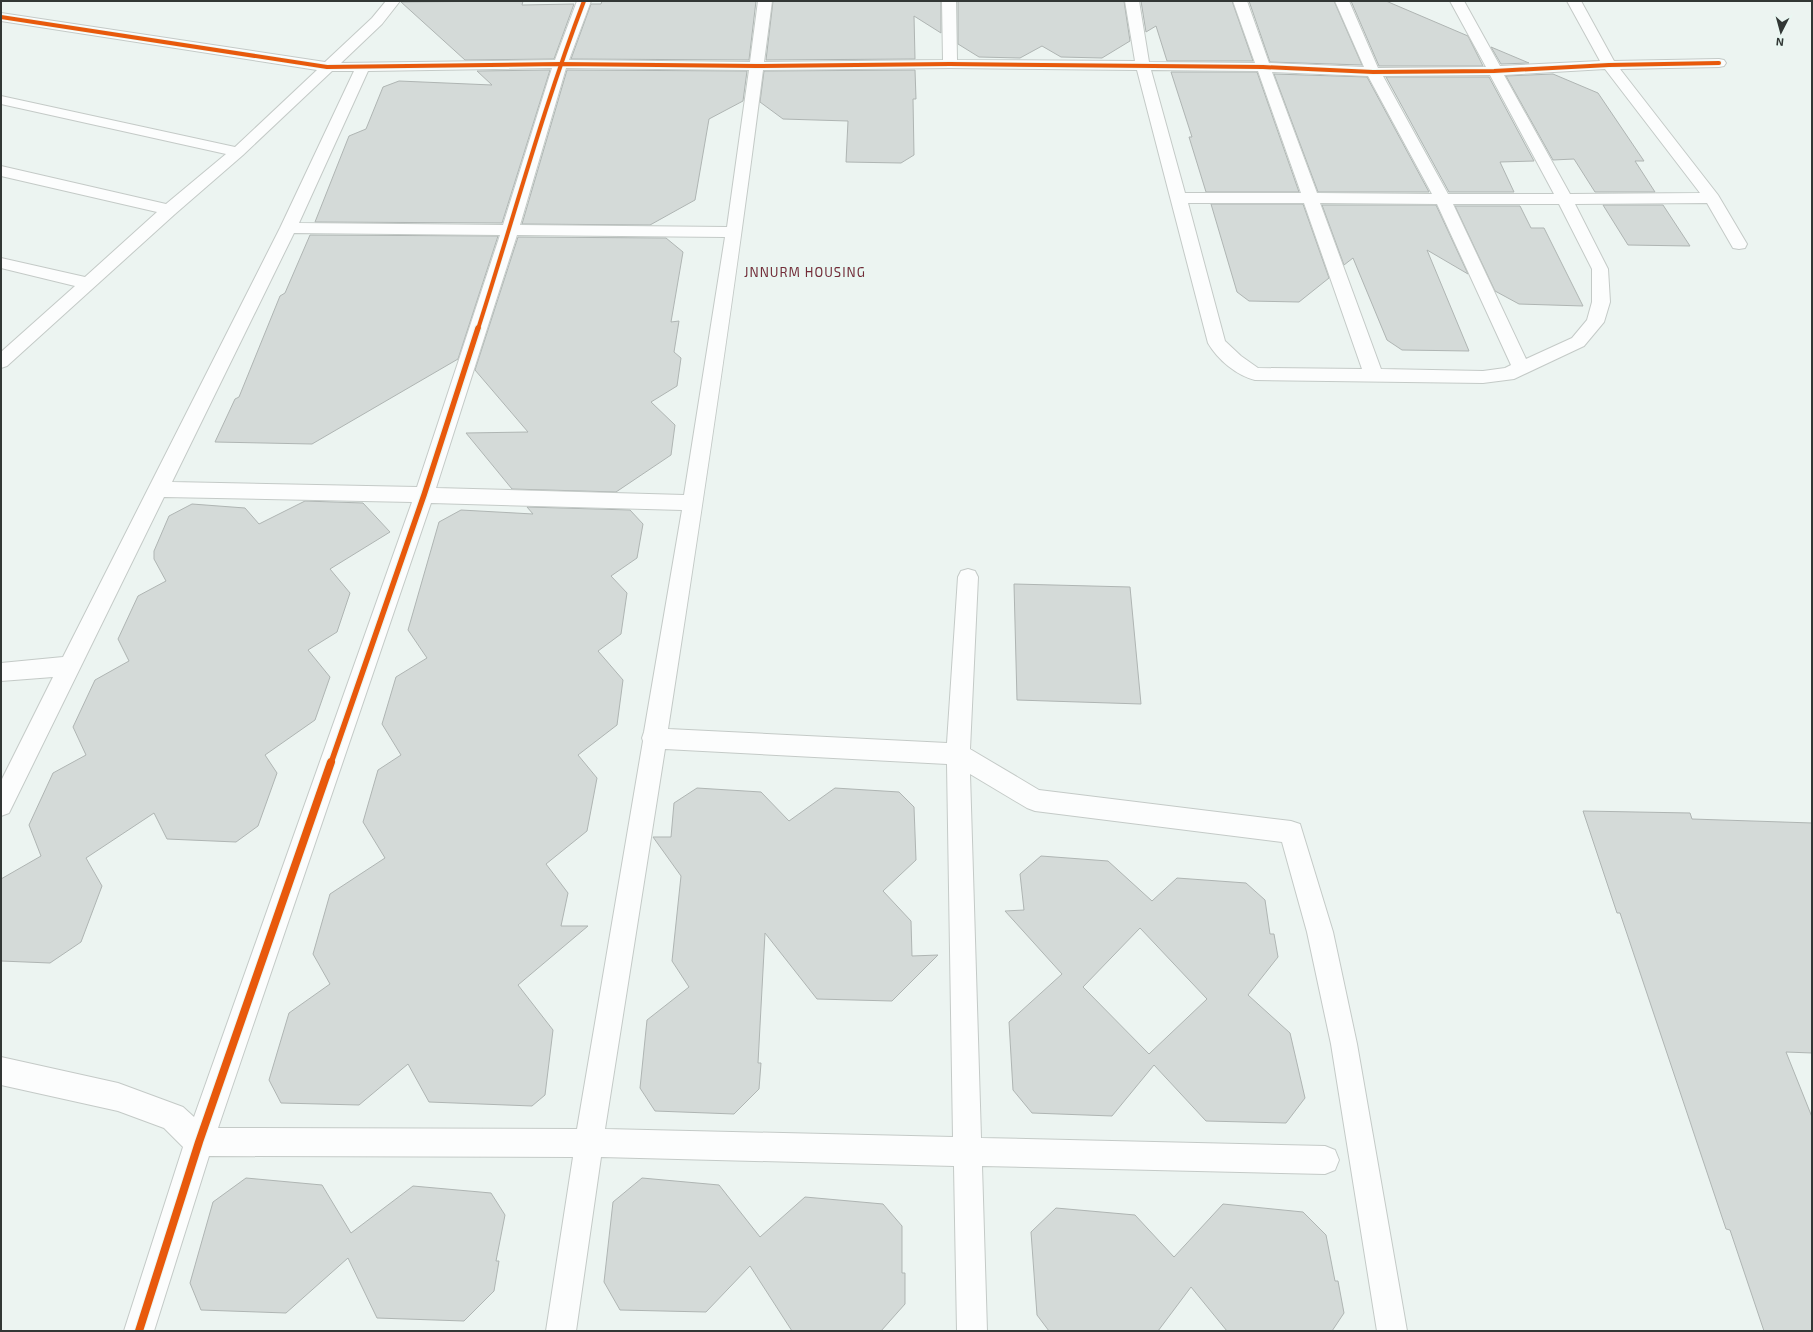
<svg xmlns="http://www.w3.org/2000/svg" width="1813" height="1332" font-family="'Exo 2',sans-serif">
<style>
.building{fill:#d4dad8;stroke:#afb5b3;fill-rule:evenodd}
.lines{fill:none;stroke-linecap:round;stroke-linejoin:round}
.street-casing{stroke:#c4cac7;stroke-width:2}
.street{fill:#fcfdfd;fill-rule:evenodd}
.cycleway-far2-casing{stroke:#e9f7f2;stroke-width:5.5}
.cycleway-far1-casing{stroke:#e9f7f2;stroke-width:8}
.cycleway-casing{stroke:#e9f7f2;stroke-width:10}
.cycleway-far2{stroke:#e8590c;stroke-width:4}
.cycleway-far1{stroke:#e8590c;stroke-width:5.5}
.cycleway{stroke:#e8590c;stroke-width:8}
.labels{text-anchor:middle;stroke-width:4;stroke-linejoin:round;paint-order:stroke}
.far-neighbourhood-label{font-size:13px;letter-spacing:1px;fill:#732c38;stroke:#e9f7f2}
</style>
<rect width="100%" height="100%" fill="#ecf4f1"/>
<g class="building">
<path d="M 523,1 L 522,5 L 574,4 L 554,59 L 465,60 L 401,2 Z"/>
<path d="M 602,1 L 756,1 L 749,60 L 571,59 L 591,4 L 601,4 Z"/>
<path d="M 773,1 L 941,1 L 941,33 L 914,16 L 915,59 L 766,60 Z"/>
<path d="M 958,1 L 1124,1 L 1130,41 L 1102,58 L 1061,57 L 1042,46 L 1020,58 L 979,57 L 958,44 Z"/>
<path d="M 1141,1 L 1232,1 L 1253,61 L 1167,61 L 1156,26 L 1146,32 Z"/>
<path d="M 1249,1 L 1334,1 L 1362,65 L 1270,62 Z"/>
<path d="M 1351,1 L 1386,1 L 1468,36 L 1483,66 L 1379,66 Z"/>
<path d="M 1491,47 L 1529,63 L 1501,64 Z"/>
<path d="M 550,70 L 502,223 L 315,222 L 349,136 L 366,129 L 383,87 L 399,81 L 492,85 L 477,71 Z"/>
<path d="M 567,70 L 747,71 L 743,101 L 709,119 L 695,200 L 650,225 L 522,224 Z"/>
<path d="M 915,70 L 916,99 L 913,99 L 914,155 L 901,163 L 846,162 L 848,121 L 783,119 L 760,102 L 764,71 Z"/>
<path d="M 1171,72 L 1257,72 L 1299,192 L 1206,192 L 1189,137 L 1192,137 Z"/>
<path d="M 1274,74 L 1367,77 L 1429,192 L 1318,192 Z"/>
<path d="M 1553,74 L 1598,93 L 1644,161 L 1635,161 L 1655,192 L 1595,192 L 1574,159 L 1553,160 L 1506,76 Z"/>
<path d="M 1386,77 L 1489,77 L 1534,161 L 1500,162 L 1514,192 L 1449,192 Z"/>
<path d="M 1211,204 L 1303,204 L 1329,278 L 1299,302 L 1249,301 L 1237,292 Z"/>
<path d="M 1322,205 L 1436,205 L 1468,274 L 1427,250 L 1469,351 L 1402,350 L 1387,340 L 1353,258 L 1344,265 Z"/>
<path d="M 1603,205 L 1663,205 L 1690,246 L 1628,245 Z"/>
<path d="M 1455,206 L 1520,206 L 1531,228 L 1544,228 L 1583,306 L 1519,304 L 1495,291 Z"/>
<path d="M 310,235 L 498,236 L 458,359 L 312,444 L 215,442 L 235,399 L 239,397 L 280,296 L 285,293 Z"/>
<path d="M 518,237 L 666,238 L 683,252 L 671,322 L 679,321 L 674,352 L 681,358 L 677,386 L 651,402 L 675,425 L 671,455 L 616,492 L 512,489 L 466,433 L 528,432 L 475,370 Z"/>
<path d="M 305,501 L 363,503 L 390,532 L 330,569 L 350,593 L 337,632 L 308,650 L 330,677 L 315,720 L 265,755 L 277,773 L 258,826 L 236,842 L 167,839 L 154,813 L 86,858 L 102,886 L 81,942 L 50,963 L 1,961 L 1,879 L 41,856 L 29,825 L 53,773 L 86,755 L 73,727 L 95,680 L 129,661 L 118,639 L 138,596 L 166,581 L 154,559 L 154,551 L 169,516 L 192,504 L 245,508 L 259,524 Z"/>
<path d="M 527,507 L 630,510 L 643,524 L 637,558 L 611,576 L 627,593 L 621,634 L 598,651 L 623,680 L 617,725 L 578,755 L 597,778 L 587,831 L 546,864 L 568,893 L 561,926 L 588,926 L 518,985 L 553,1030 L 545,1095 L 532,1106 L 429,1102 L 408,1064 L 359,1105 L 281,1103 L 269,1080 L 289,1013 L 330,984 L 313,954 L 330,894 L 385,858 L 363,822 L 378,770 L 401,755 L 382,724 L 396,677 L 427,658 L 408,630 L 439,522 L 461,510 L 533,514 Z"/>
<path d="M 1014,584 L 1130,587 L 1141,704 L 1017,700 Z"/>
<path d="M 697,788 L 761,792 L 789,821 L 835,788 L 899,792 L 914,807 L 916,860 L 883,891 L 911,921 L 912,956 L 938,955 L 892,1001 L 817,999 L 765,933 L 758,1063 L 761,1063 L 759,1089 L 734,1114 L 655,1111 L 640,1088 L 647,1020 L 689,987 L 672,961 L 681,876 L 653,837 L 671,837 L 674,803 Z"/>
<path d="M 1583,811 L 1690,813 L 1692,819 L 1812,823 L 1812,1053 L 1786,1052 L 1812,1117 L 1812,1331 L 1764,1331 L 1730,1230 L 1726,1229 L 1620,913 L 1617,913 Z"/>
<path d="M 1041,856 L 1108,861 L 1152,901 L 1177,878 L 1246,883 L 1265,900 L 1270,934 L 1274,934 L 1278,957 L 1248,995 L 1290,1033 L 1305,1098 L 1286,1123 L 1206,1121 L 1154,1065 L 1112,1116 L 1032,1113 L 1013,1090 L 1009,1022 L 1062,974 L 1005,911 L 1024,910 L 1020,874 ZM 1140,928 L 1207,999 L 1149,1054 L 1083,987 Z"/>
<path d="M 246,1178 L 322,1185 L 351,1233 L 413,1186 L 491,1193 L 505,1215 L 496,1261 L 499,1261 L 494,1291 L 464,1321 L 377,1318 L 348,1258 L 286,1313 L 201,1310 L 190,1283 L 213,1202 Z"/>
<path d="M 642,1178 L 719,1185 L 760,1237 L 805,1197 L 883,1204 L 902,1226 L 902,1273 L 905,1273 L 905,1304 L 881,1331 L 792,1331 L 750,1266 L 706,1312 L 620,1310 L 604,1282 L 613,1202 Z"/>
<path d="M 1223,1204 L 1303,1212 L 1326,1235 L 1335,1281 L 1338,1281 L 1344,1313 L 1332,1331 L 1227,1331 L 1191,1287 L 1158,1331 L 1049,1331 L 1037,1315 L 1031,1232 L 1056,1208 L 1135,1215 L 1174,1257 Z"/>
</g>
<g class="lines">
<defs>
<path id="street" d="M 386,1 L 400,1 L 382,24 L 341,63 L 555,60 L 577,1 L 591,1 L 569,60 L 750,62 L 758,1 L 772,1 L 764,62 L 943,60 L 942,1 L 956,1 L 957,60 L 1135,61 L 1125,1 L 1139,1 L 1149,62 L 1255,63 L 1233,1 L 1247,1 L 1269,63 L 1364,67 L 1335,1 L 1349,1 L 1378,68 L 1486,67 L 1450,1 L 1464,1 L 1500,66 L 1600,61 L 1567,1 L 1581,1 L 1614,61 L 1719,59 L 1724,60 L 1726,63 L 1724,66 L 1719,67 L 1620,69 L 1718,195 L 1747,244 L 1745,248 L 1739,249 L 1733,248 L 1707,203 L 1575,204 L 1608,269 L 1610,302 L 1604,322 L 1584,346 L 1514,379 L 1483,383 L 1255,380 C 1236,375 1218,360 1208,343 L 1137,70 L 950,68 L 763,70 C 735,290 702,509 668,729 L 947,743 L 958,577 L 961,571 L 968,569 L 975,571 L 978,577 L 970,749 L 1039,790 L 1291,821 L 1300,824 L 1333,932 L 1357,1044 L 1407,1331 L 1377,1331 L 1331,1044 L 1307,932 L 1282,842 L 1035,811 L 1027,808 L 970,774 L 981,1138 L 1325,1146 L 1335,1150 L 1339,1160 L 1335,1170 L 1325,1174 L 982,1166 L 987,1331 L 957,1331 L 954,1166 L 601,1157 L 576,1331 L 546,1331 L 573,1157 L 209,1156 L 154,1331 L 124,1331 L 183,1147 L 164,1128 L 118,1111 L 1,1085 L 1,1057 L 118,1083 L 183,1107 L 194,1117 L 412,502 L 164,497 L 9,813 L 1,816 L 1,781 L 53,677 L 1,681 L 1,663 L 63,657 L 280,228 L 354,71 L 332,71 L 243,155 L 175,214 L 7,366 L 1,368 L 1,352 L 75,286 L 1,268 L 1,258 L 85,277 L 157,212 L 1,176 L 1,166 L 166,204 L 226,154 L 1,104 L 1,96 L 235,147 L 317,70 L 1,21 L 1,13 L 325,62 L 372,18 ZM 552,68 L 503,225 L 299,223 L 368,71 ZM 566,68 L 749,70 L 727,227 L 520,225 ZM 1605,69 L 1700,193 L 1570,194 L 1504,75 ZM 1151,70 L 1258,71 L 1301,193 L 1185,193 ZM 1272,72 L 1368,76 L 1432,194 L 1317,193 ZM 1490,75 L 1554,194 L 1448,194 L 1383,76 ZM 1188,203 L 1304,203 L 1362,369 L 1258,368 L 1241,356 L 1225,341 ZM 1320,203 L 1437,204 L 1511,365 L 1505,368 L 1483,371 L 1381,369 ZM 1453,204 L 1559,204 L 1592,269 L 1592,302 L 1587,320 L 1572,338 L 1526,359 ZM 294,233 L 500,235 L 417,487 L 172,482 ZM 517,235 L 725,237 L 684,495 L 436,488 ZM 431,503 L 682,510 L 644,732 L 642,738 L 643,741 L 577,1129 L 218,1128 ZM 665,749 L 947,764 L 953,1137 L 605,1129 Z"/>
</defs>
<use href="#street" class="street-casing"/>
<use href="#street" class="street"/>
<defs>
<g id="cycleway-far2">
<path d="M 1,17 L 327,67 L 560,64 L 756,66 L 950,64 L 1263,67 L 1373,72 L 1494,71 L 1609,65 L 1719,63"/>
<path d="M 478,329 C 513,220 543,108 584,1"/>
</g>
<path id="cycleway-far1" d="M 331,763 L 424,495 L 478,328"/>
<path id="cycleway" d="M 139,1331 L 199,1142 L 331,762"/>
</defs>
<use href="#cycleway-far2" class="cycleway-far2-casing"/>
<use href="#cycleway-far1" class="cycleway-far1-casing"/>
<use href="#cycleway" class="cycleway-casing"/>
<use href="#cycleway-far2" class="cycleway-far2"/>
<use href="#cycleway-far1" class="cycleway-far1"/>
<use href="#cycleway" class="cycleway"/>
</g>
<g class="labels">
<g class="far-neighbourhood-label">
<text x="805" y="277">JNNURM HOUSING</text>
</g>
</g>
<rect width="1813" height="1332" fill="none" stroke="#323735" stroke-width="4"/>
<g transform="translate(1781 32) rotate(186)" stroke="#e9f7f2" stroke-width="3" paint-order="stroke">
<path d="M0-3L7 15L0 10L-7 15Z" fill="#323735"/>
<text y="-6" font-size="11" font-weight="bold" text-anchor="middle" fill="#323735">N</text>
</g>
</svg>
